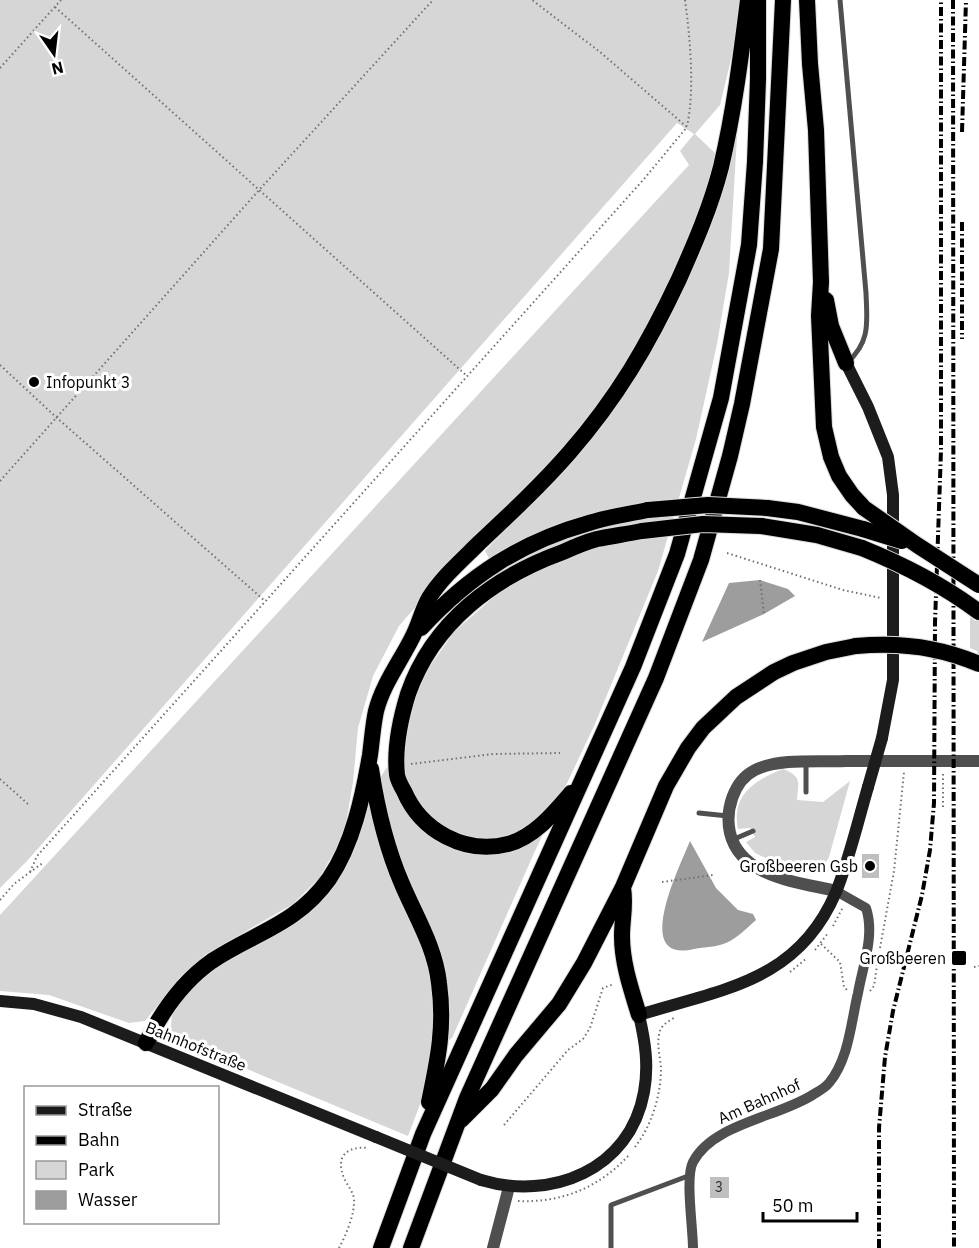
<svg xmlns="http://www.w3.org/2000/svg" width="979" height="1248" font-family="'IBM Plex Sans',sans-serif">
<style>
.green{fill:#d6d6d6}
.water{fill:#9d9d9d}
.building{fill:#bfbfbf}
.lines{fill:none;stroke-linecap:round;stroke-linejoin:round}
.trunk-casing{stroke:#dbdbdb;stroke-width:18}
.path{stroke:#717171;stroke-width:2;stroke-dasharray:1.5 3;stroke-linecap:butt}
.service{stroke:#4f4f4f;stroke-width:5}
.minor{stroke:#4f4f4f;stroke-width:10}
.tertiary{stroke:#4f4f4f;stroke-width:12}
.secondary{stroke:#1c1c1c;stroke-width:12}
.trunk{stroke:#000;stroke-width:16}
.rail{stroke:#000;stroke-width:4;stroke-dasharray:9 3 1.5 3;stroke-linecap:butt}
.trunk-bridge-casing{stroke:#dbdbdb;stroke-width:18;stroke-linecap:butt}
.secondary-bridge{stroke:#1c1c1c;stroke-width:12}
.trunk-bridge{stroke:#000;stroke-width:16}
.poi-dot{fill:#000;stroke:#fff;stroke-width:2}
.labels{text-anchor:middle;stroke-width:6;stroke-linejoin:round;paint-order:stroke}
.number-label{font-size:14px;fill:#303030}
.poi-label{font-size:16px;fill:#000;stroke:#fff;text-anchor:end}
.street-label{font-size:16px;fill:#000;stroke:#fff}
</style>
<rect width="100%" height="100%" fill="#fff"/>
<g class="green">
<path d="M 0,0 L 740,0 L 740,22 L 720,105 L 695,134 L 716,154 L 697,221 L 655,314 L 609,391 L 545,469 L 442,576 L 399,626 L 373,676 L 358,728 L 353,782 L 344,835 L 319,878 L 293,904 L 206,954 L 182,975 L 145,1021 L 129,1023 L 49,995 L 0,991 L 0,915 L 689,165 L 680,151 L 694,134 L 677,123 L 27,861 L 0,888 Z"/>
<path d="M 738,119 L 729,273 L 717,344 L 696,439 L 658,571 L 595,724 L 535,851 L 452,1038 L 434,1051 L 427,1086 L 408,1136 L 170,1037 L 172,1014 L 195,984 L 228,960 L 295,924 L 314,908 L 329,892 L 369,797 L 385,770 L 404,747 L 419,682 L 454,632 L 505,587 L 485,551 L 557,476 L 654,344 Z"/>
<path d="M 970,617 L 976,621 L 977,619 L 979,620 L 979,656 L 977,651 L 970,648 Z"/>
<path d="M 783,769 C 803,777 798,782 797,800 L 823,802 L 850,781 L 829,857 L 824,866 L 820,868 L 774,862 L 755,853 L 746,842 L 755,837 L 750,828 L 738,829 C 731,795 755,780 783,769 Z"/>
</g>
<g class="water">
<path d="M 760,580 L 788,589 L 795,596 L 764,614 L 702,642 L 729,583 Z"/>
<path d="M 690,841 L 716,888 L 738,910 L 753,914 L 756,920 C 747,928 737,938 726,943 C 717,947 705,947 694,949 C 631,964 680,866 690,841 Z"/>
</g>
<g class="building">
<rect x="862" y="854" width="17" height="24"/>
<rect x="710" y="1177" width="19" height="21"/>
</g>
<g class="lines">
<defs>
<g id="trunk">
<path d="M 807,0 L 810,64 L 816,130 L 821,282 L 819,316 L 824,427 L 831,457 L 839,476 L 852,495 L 864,508"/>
<path d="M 826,300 L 831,326 L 846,363"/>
<path d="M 767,508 L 798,512 L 863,529"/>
<path d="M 761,526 L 817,535 L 862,548"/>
<path d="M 421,628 C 469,576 521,542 589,523 C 608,517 628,514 648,510"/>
<path d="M 371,769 C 377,808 386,847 402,884 C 416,917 435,947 439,983 C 445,1027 438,1059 429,1102"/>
<path d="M 571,793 C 554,813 534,837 508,844 C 465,855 421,831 404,791 C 401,786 398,780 397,775 C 394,747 400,720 408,694 C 433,622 494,577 563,552 C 574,547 586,542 597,539 C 612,536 627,534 642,531"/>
<path d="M 623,888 C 626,905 622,919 622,936 C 622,963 631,989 639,1015"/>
<path d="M 146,1043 C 162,1011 182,982 212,961 C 256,932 296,925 329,879 C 353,844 363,796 370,755 C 372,740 373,725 376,711 C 383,684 400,662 412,638 C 419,625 422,610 429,598 C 442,577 463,559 480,542 C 511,513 541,485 569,453 C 617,398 648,345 679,279 C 695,243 711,206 721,167 C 734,112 741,56 748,0"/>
<path d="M 461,1120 L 492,1089 L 516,1055 L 559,1004 L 584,963 L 623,887 L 666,786 L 688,748 L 703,728 L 736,697 L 774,672 L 793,663 L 826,652 L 856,646"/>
<path d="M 381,1248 L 423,1134 L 633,667 L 677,554 L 721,398 L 749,245 L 755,162 L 758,79 L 758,0"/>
<path d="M 411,1248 L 467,1098 L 656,678 L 701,560 L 730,456 L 742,404 L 771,249 L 783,0"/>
</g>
</defs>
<use href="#trunk" class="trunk-casing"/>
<g class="path">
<path d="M 685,0 C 690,37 695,90 687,126"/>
<path d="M 55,7 L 467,376"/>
<path d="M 0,68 L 61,0"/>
<path d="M 0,365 L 57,418 L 265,601"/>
<path d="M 0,481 L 260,189 L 433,0"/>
<path d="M 727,553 L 843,590 L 881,598"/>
<path d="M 760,580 L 764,614"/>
<path d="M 411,764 L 493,754 L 560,753"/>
<path d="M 943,774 L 943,807"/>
<path d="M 0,779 L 28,804"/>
<path d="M 30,872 L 37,856 L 644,179 L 687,127 L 600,52 L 532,0"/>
<path d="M 662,882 L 713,875"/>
<path d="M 0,900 L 14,884 L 44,862"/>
<path d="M 833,926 L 843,907"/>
<path d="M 821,944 L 840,962 L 844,987 L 848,991"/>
<path d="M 880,948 L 894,871 L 904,772"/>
<path d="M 815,950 L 828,933"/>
<path d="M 974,967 L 979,966"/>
<path d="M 790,972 L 807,958"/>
<path d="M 870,991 L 874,986 L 878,959"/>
<path d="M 504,1125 L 568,1050 L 583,1039 L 590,1028 L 603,988 L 614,984"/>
<path d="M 635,1147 C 652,1125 661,1095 661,1068 C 660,1057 657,1045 659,1035 C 660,1026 667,1022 674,1018"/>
<path d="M 518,1201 C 563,1203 600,1187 630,1154"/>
<path d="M 339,1248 C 346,1235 355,1214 354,1199 C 353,1191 347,1185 344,1178 C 335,1156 347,1146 368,1148"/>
</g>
<g class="service">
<path d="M 840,0 L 866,293 C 867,322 871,341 847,363"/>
<path d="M 806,762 L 806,792"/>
<path d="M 699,813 L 728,816"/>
<path d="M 732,840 L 753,831"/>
<path d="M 611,1248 L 611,1205 L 688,1176"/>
</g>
<path class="minor" d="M 693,1248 C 693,1228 685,1177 693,1162 C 713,1123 780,1117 814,1094 C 819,1091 825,1088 829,1083 C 849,1059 851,1022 858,993 C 863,965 875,935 866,908 L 836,891"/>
<g class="tertiary">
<path d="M 836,891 C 799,882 741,878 730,833 C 725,811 733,781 755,770 C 779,758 820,762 846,761 C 890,761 935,761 979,761"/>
<path d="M 493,1248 L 509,1187"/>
</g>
<g class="secondary">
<path d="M 846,363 L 868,407 L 888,457 L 893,495 L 893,680 L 882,738"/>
<path d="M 0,1001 L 34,1004 L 81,1017 L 376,1137"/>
<path d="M 481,1180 C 551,1201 630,1170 644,1092 C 649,1065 645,1041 639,1015 C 722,989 798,982 836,892 C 849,860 858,821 868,787"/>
</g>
<use href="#trunk" class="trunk"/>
<g class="rail">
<path d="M 953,0 L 954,1248"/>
<path d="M 962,132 L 966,0"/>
<path d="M 962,222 L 962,339"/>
<path d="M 879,1248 L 879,1128 L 885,1057 L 893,1011 L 922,895 L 930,850 L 934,803 L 935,623 L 941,450 L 941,0"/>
</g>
<defs>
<g id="trunk-bridge">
<path d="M 864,508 L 917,545 L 979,585"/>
<path d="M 648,510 L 708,505 L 767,508"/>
<path d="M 863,529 L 902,541"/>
<path d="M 642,531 L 703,524 L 761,526"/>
<path d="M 862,548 C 904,565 943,585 979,612"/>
<path d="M 856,646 C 898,642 940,647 979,664"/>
</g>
</defs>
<use href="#trunk-bridge" class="trunk-bridge-casing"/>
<g class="secondary-bridge">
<path d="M 868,787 L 882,738"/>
<path d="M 376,1137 L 481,1180"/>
</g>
<use href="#trunk-bridge" class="trunk-bridge"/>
</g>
<g class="poi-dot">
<circle cx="34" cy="382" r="6"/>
<circle cx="870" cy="866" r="6"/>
<rect x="951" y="950" width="16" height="16" rx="3"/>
</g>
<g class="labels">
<g class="number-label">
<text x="719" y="1192">3</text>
</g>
<g class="poi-label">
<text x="46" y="388" text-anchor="start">Infopunkt 3</text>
<text x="858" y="872">Großbeeren Gsb</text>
<text x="946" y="964">Großbeeren</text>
</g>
<g class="street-label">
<text transform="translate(196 1046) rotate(22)" y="6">Bahnhofstraße</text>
<text transform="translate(759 1101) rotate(-24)" y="6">Am Bahnhof</text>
</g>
</g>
<rect x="24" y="1086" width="195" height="138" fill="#ffffff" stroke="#999999" stroke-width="1.5"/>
<rect x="36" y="1106" width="30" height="9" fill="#1c1c1c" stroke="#999999" stroke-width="1.5"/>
<text x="78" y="1116" font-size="18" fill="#000000">Straße</text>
<rect x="36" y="1136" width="30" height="9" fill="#000000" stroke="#999999" stroke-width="1.5"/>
<text x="78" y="1146" font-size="18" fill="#000000">Bahn</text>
<rect x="36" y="1161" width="30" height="18" fill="#d6d6d6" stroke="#999999" stroke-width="1.5"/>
<text x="78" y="1176" font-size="18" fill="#000000">Park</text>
<rect x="36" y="1191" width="30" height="18" fill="#9d9d9d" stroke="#999999" stroke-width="1.5"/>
<text x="78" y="1206" font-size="18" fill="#000000">Wasser</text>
<g transform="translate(54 54) rotate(166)" stroke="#ffffff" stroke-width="4.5" paint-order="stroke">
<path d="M0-4.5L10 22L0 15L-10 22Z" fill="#000000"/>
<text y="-9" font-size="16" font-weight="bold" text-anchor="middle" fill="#000000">N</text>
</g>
<path d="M763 1212v9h94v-9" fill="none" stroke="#000000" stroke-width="3"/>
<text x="772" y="1212" font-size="18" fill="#000000" stroke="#ffffff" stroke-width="4.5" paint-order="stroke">50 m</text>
</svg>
